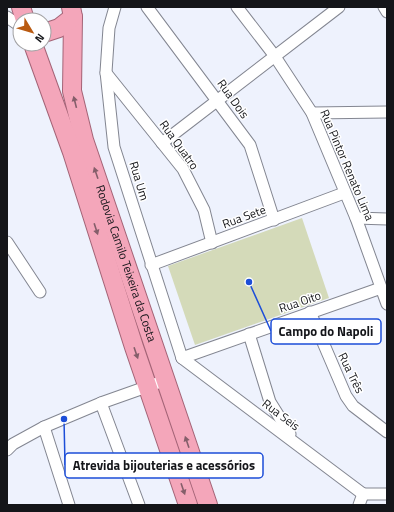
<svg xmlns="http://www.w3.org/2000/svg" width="394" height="512" font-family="'Titillium Web',sans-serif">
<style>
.green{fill:#d4dab9}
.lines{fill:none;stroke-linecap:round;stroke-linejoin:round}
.minor-casing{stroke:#838691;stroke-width:13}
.trunk-casing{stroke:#a46477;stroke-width:20}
.minor{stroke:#fff;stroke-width:11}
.trunk{stroke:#f4a6ba;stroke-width:18}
.oneway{fill:#845e6a}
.labels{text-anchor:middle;stroke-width:3;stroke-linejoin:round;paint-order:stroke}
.street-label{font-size:12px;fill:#141519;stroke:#fff}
.leader{fill:none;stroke:#1d4ed8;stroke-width:1.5}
.callout-dot{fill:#1d4ed8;stroke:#fff;stroke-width:1.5}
.callout{fill:#fff;stroke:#1d4ed8;stroke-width:1.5}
.callout-label{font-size:13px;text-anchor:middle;font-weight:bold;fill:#141519}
</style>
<rect width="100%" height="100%" fill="#eef2fd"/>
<path class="green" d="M 302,218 L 329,298 L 195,345 L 168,266 Z"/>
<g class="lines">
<defs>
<g id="minor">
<path d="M 115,7 L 109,28 L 106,72 L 114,147 L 182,358"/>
<path d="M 147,7 L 250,145 L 274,220"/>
<path d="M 237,7 L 274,55 L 312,113 L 356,218 L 387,304"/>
<path d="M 384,7 L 387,12"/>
<path d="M 7,17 L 20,26"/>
<path d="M 106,73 L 183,169 L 204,210 L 212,243"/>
<path d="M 312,113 L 387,112"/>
<path d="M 162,143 L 339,7"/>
<path d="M 356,218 L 387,219"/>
<path d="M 7,242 L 40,292"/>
<path d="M 151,265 L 344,193"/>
<path d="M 310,312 L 346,396 L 353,406 L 387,432"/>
<path d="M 249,334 L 270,402 L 290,434"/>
<path d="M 182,358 L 363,494"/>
<path d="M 182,358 L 381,288"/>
<path d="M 101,403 L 139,505"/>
<path d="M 44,427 L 69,505"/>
<path d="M 7,450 L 13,444 L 44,427 L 101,403 L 166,380"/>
<path d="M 363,494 L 387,494"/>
<path d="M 359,505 L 363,494"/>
</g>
<g id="trunk">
<path d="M 21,7 L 25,20"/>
<path id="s1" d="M 71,7 L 73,17 L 72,91 L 84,140 L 208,505"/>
<path d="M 44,33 L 59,28 L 73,17"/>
<path d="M 33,44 L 72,152 L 134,347 L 188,505"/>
</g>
</defs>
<use href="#minor" class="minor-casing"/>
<use href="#trunk" class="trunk-casing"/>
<use href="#minor" class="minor"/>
<use href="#trunk" class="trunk"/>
</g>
<defs><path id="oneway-solid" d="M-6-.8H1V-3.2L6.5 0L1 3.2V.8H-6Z"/></defs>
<g class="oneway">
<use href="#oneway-solid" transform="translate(75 102) rotate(-104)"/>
<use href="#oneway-solid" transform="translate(96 173) rotate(-109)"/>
<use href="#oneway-solid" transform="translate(96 229) rotate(72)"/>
<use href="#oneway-solid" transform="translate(136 353) rotate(71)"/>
<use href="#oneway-solid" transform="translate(187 442) rotate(-109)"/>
<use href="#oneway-solid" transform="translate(183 489) rotate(71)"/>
</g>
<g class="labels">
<g class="street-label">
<text transform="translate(233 99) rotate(54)" y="4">Rua Dois</text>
<text transform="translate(179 145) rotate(54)" y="4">Rua Quatro</text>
<text transform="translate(347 165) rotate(67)" y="4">Rua Pintor Renato Lima</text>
<text transform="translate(139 181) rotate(73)" y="4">Rua Um</text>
<text transform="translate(244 217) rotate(-20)" y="4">Rua Sete</text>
<text dy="4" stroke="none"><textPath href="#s1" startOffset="265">Rodovia Camilo Teixeira da Costa</textPath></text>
<text transform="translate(300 302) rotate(-19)" y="4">Rua Oito</text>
<text transform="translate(351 373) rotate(64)" y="4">Rua Três</text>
<text transform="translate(281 415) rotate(37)" y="4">Rua Seis</text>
</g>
</g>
<path class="leader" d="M249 282L271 331M64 419L65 465"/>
<g class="callout-dot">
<circle cx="249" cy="282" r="4"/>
<circle cx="64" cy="419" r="4"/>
</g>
<g class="callout">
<rect x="271" y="319" width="110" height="25" rx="4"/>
<rect x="65" y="453" width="198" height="25" rx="4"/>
</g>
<g class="callout-label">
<text x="326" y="336">Campo do Napoli</text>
<text x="164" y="470">Atrevida bijouterias e acessórios</text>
</g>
<rect width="394" height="512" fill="none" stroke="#141519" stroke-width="16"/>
<g transform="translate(32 32) rotate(128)"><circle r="19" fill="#ffffff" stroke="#a1a1a3"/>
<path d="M0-3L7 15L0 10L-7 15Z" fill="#b95a11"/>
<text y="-6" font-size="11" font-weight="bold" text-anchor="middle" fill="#141519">N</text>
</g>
</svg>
